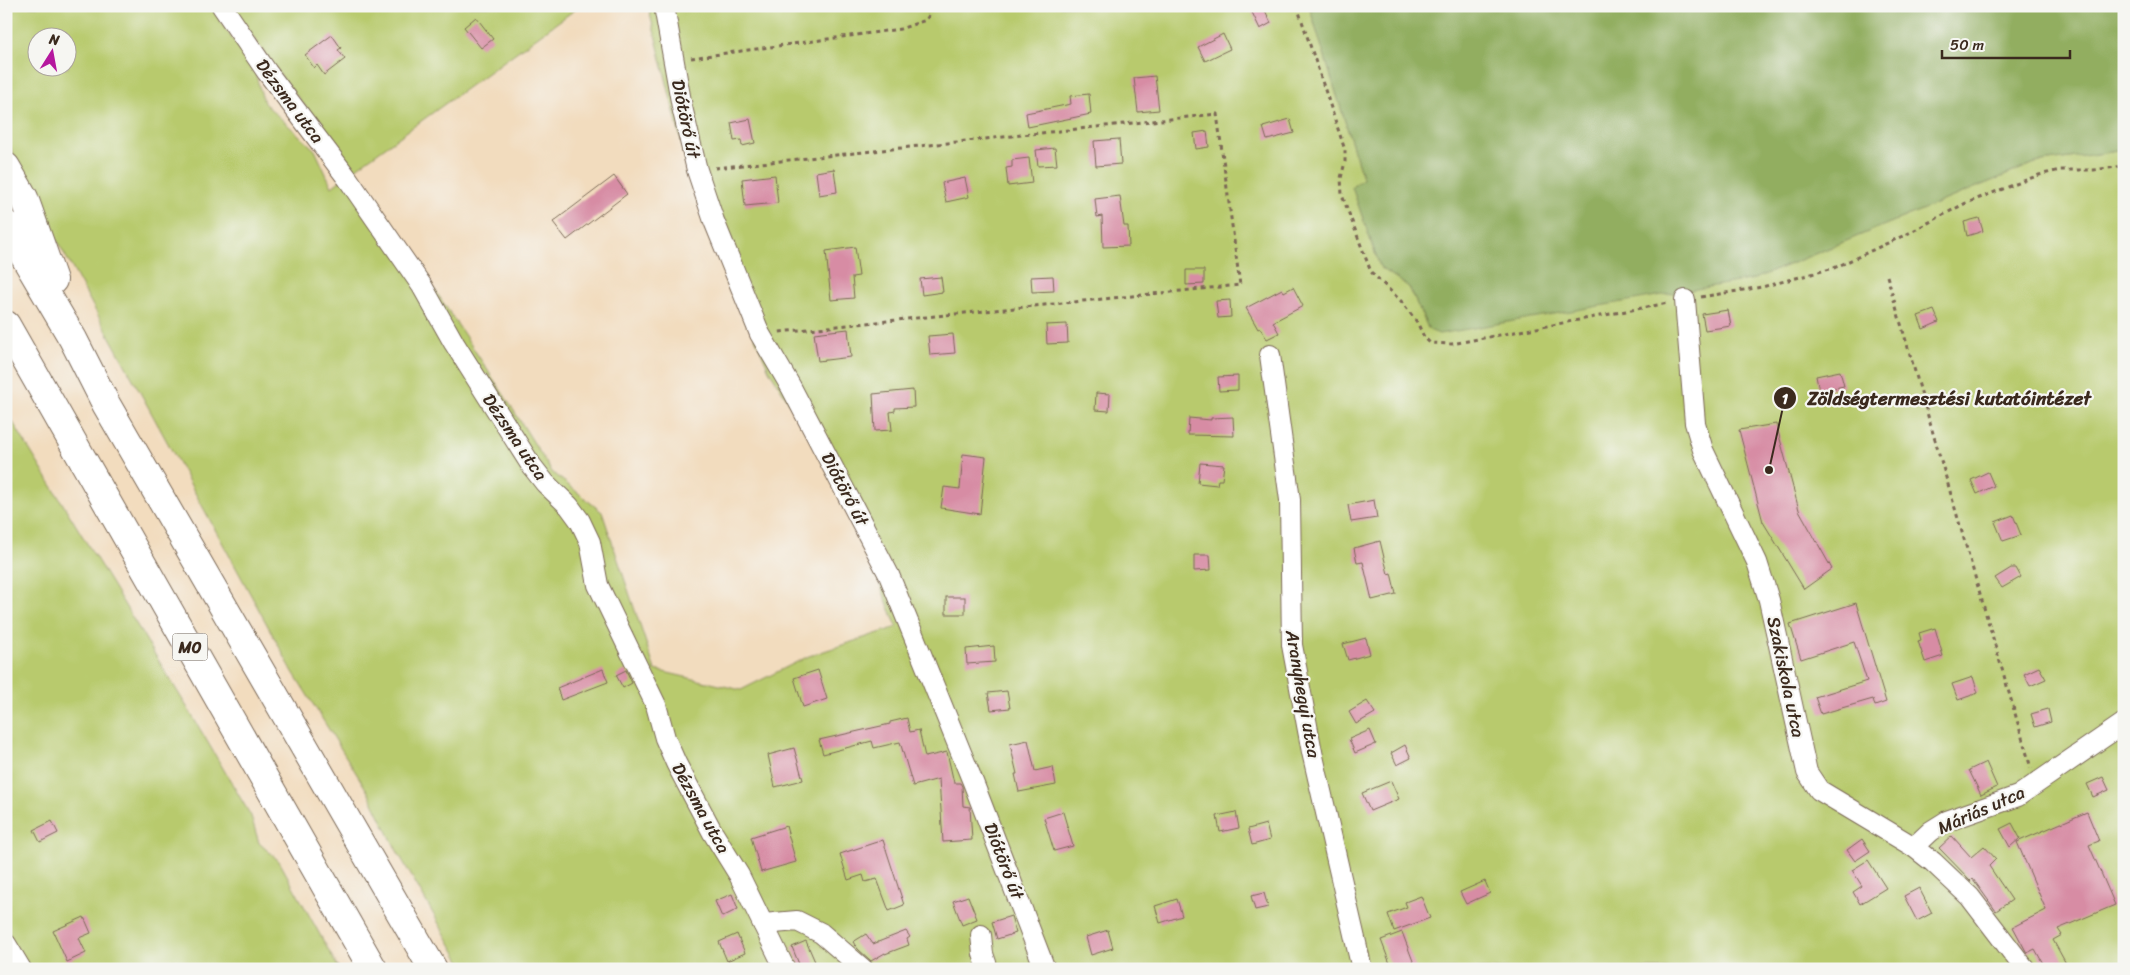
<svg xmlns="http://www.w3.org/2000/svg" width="2130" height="975" font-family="Sriracha,sans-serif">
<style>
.green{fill:#b8ca6d;stroke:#7a7a46;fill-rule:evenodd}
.forest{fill:#92ae60;stroke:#666c3f}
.building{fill:#d78ca4}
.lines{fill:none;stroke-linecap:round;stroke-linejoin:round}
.minor-casing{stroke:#7b6856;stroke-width:22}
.highway-casing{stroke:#7b6856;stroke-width:30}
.path{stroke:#7b6856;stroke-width:3;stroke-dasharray:4 4;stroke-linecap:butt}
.minor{stroke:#fff;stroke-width:20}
.highway{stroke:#fff;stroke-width:28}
.labels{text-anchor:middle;stroke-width:4.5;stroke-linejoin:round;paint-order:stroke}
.shield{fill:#f6f6f2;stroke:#73675e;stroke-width:1}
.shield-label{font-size:16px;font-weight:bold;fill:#3b2a1e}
.street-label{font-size:18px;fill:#3b2a1e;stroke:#f6f6f2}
.leader{fill:none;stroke:#3b2a1e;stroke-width:2}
.callout-dot{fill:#3b2a1e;stroke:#f6f6f2;stroke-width:2}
.mark-label{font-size:15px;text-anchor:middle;font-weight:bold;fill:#fff}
.callout-label{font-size:19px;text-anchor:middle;font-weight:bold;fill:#3b2a1e;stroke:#f6f6f2;stroke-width:4.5;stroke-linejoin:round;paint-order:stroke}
</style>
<rect width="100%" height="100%" fill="#f6f6f2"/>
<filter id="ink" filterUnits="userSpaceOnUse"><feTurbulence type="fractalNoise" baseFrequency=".02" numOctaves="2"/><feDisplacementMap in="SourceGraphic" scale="10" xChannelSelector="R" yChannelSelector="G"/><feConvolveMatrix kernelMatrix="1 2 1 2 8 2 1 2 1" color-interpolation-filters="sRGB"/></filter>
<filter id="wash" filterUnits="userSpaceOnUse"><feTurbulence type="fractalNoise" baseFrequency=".0096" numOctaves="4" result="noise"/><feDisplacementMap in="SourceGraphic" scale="20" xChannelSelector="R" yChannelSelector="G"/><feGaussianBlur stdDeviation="1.12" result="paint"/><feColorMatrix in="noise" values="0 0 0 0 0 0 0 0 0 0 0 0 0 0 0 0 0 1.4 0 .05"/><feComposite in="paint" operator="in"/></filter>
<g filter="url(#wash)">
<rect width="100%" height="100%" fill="#f2dcbe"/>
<g class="green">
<path d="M 6,6 L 210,6 L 255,72 L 264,103 L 315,150 L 332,187 L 355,169 L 277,71 L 231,6 L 580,6 L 355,169 L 504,395 L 552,472 L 602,512 L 655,670 L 741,690 L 809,656 L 897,627 L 839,483 L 769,370 L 705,221 L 689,173 L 648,6 L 1309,6 L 1363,179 L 1352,187 L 1380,267 L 1409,287 L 1429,330 L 1754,279 L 2035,163 L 2124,150 L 2124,969 L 465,969 L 397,851 L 368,792 L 293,672 L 47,222 L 6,139 ZM 38,38 L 68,38 L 68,68 L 38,68 Z"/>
<path d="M 6,411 L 187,707 L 251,816 L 259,843 L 279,861 L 339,969 L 6,969 Z"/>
</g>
<path class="forest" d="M 1309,6 L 2124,6 L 2124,150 L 2035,163 L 1754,279 L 1439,334 L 1429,330 L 1409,287 L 1380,267 L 1352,187 L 1363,179 Z"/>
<g id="blocks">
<g class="building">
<path d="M 1249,6 L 1263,6 L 1271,23 L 1260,29 Z"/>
<path d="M 476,17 L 493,39 L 481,48 L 464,27 Z"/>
<path d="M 1223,34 L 1230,49 L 1205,61 L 1198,47 Z"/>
<path d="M 332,35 L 341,48 L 338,50 L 345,59 L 324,75 L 317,65 L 314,68 L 305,55 Z"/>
<path d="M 1155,76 L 1159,110 L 1138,112 L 1134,78 Z"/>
<path d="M 1089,94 L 1091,114 L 1028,127 L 1026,113 L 1071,104 L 1070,96 Z"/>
<path d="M 750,119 L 755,143 L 742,146 L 741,140 L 734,141 L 731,123 Z"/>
<path d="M 1290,119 L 1294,133 L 1267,140 L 1263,127 Z"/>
<path d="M 1207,131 L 1209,147 L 1196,149 L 1194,133 Z"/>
<path d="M 1119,139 L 1121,164 L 1096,166 L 1094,141 Z"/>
<path d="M 1055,148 L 1057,165 L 1038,166 L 1036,150 Z"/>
<path d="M 1029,158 L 1032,183 L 1008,186 L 1006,168 L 1012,167 L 1012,160 Z"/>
<path d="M 834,169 L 837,192 L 819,195 L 816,172 Z"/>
<path d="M 775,175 L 778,203 L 745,206 L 742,179 Z"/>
<path d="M 614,176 L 627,194 L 567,240 L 553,222 Z"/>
<path d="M 965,178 L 969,197 L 946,202 L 942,183 Z"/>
<path d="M 1120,196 L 1124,226 L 1128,226 L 1129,246 L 1103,247 L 1102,216 L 1097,217 L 1095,199 Z"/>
<path d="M 1979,218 L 1983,231 L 1967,236 L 1964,222 Z"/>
<path d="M 855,247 L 859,276 L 852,277 L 854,298 L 831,300 L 826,251 Z"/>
<path d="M 1186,270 L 1204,270 L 1204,284 L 1186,285 Z"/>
<path d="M 1053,276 L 1054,291 L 1032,292 L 1031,277 Z"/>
<path d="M 941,277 L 943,292 L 922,295 L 920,279 Z"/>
<path d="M 1293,287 L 1303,306 L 1273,322 L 1279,333 L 1267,339 L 1260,328 L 1258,329 L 1246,308 L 1282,289 L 1284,292 Z"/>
<path d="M 1230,300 L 1231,317 L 1218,318 L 1216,301 Z"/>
<path d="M 1728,310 L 1731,326 L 1705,330 L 1702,314 Z"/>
<path d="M 1934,310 L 1939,322 L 1923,329 L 1918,316 Z"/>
<path d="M 1067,324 L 1068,343 L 1047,344 L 1046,325 Z"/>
<path d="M 848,329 L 851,357 L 818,361 L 814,333 Z"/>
<path d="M 953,334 L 955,353 L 930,355 L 928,336 Z"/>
<path d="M 1840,371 L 1844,386 L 1819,391 L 1816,376 Z"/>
<path d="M 1238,376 L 1238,390 L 1219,391 L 1218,377 Z"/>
<path d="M 913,390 L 914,407 L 895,408 L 895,411 L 890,412 L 892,430 L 875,431 L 873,394 Z"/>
<path d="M 1096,393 L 1110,394 L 1109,411 L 1095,410 Z"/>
<path d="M 1233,417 L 1234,436 L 1188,435 L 1189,418 L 1211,420 L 1211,418 Z"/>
<path d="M 1776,424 L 1799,510 L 1832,569 L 1804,589 L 1763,522 L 1739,430 Z"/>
<path d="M 963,454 L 986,457 L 980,514 L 941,508 L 944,487 L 960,489 Z"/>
<path d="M 1200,463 L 1224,465 L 1222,480 L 1218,480 L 1217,485 L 1198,483 Z"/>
<path d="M 1988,472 L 1994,486 L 1977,494 L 1971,480 Z"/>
<path d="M 1374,500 L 1377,518 L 1351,522 L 1348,505 Z"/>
<path d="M 2013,515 L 2021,535 L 2003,541 L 1995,522 Z"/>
<path d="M 1380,541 L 1388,574 L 1391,573 L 1396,594 L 1372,600 L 1363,562 L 1357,563 L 1354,548 Z"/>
<path d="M 1194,555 L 1210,555 L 1211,570 L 1194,571 Z"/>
<path d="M 2011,568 L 2016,568 L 2021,577 L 2002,588 L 1995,578 Z"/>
<rect x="946" y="597" width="19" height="17"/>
<path d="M 1856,603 L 1886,702 L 1875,706 L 1873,699 L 1821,714 L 1815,697 L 1867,681 L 1854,642 L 1801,659 L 1790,624 Z"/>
<path d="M 1935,628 L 1943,656 L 1925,662 L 1918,641 L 1921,640 L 1919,633 Z"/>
<path d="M 1366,638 L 1370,654 L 1348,660 L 1343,644 Z"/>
<path d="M 994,646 L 995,662 L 967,664 L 966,649 Z"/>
<path d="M 2039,667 L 2046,679 L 2030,686 L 2024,674 Z"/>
<path d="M 603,669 L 608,682 L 561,700 L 557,688 Z"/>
<path d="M 626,670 L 632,683 L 623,688 L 616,675 Z"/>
<path d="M 818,670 L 827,699 L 803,707 L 794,678 Z"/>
<path d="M 1973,677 L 1978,693 L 1958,700 L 1952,684 Z"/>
<path d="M 1007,691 L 1010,708 L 991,710 L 988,693 Z"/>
<path d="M 1367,701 L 1375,713 L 1356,724 L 1349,712 Z"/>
<path d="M 2048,709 L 2051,722 L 2035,727 L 2031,714 Z"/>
<path d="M 907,718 L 910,732 L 919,730 L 925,757 L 947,752 L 954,783 L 960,783 L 962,786 L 963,806 L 970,807 L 972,840 L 943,842 L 939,779 L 913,786 L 900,742 L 874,748 L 872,741 L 823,754 L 819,740 L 890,724 L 890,722 Z"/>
<path d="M 1370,730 L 1376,744 L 1355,753 L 1349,739 Z"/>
<path d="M 1028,740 L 1035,771 L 1053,767 L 1056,785 L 1019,792 L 1015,774 L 1017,774 L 1010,744 Z"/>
<path d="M 1405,745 L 1411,758 L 1397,765 L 1391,753 Z"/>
<path d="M 794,748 L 803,780 L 775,787 L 768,755 Z"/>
<path d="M 1986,762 L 1997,787 L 1981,795 L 1969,770 Z"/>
<path d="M 2103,777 L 2109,790 L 2093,797 L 2087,784 Z"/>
<path d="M 1391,781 L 1399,799 L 1370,811 L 1362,793 Z"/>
<path d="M 1063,812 L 1073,846 L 1054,851 L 1044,818 Z"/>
<path d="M 1236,812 L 1239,828 L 1220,832 L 1217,816 Z"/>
<path d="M 2087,812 L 2099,841 L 2089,845 L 2115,905 L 2058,929 L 2062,935 L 2053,940 L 2069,969 L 2046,969 L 2035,949 L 2027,953 L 2013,927 L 2046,910 L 2017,842 Z"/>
<path d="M 52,821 L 58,833 L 40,842 L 34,830 Z"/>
<path d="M 2012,823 L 2020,838 L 2010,847 L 2000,829 Z"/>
<path d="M 1266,824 L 1270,840 L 1252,845 L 1248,829 Z"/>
<path d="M 786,826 L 796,862 L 761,872 L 751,837 Z"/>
<path d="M 1952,836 L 1971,857 L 1984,846 L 1996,859 L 1989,866 L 2012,900 L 1996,911 L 1973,879 L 1971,881 L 1939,848 Z"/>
<path d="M 1862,839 L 1870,851 L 1855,861 L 1847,850 Z"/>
<path d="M 883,840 L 904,905 L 889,911 L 877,879 L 865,882 L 863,875 L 848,880 L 840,854 Z"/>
<path d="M 1868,860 L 1886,888 L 1860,904 L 1853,892 L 1862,886 L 1852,870 Z"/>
<path d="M 1485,881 L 1490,893 L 1466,904 L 1460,892 Z"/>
<path d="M 1919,888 L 1932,913 L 1917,921 L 1904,896 Z"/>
<path d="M 1264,893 L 1268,907 L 1255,910 L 1251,896 Z"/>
<path d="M 732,894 L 738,909 L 722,917 L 715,901 Z"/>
<path d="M 968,896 L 977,919 L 962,925 L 953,901 Z"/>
<path d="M 1421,896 L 1430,918 L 1394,931 L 1388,914 L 1407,907 L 1405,902 Z"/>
<path d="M 1177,899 L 1182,916 L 1160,923 L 1155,906 Z"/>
<path d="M 1011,916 L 1016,933 L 997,939 L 992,922 Z"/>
<path d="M 84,917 L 91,933 L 79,938 L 86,953 L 67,962 L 53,931 Z"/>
<path d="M 1108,930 L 1113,948 L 1091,955 L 1086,937 Z"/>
<path d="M 906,931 L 910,937 L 907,939 L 909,945 L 885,954 L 885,953 L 871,961 L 858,949 L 853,942 L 866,934 L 873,944 Z"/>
<path d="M 1402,932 L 1416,969 L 1392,969 L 1381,940 Z"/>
<path d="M 737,934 L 745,953 L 727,961 L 719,942 Z"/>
<path d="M 806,941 L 816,964 L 801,969 L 792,947 Z"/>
</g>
</g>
</g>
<g filter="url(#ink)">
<use href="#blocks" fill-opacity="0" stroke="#7b6856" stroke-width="1"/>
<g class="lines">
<defs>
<g id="minor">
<path d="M 222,6 L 267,72 L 348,179 L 422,286 L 454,343 L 531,465 L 545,483 L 569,506 L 580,521 L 590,542 L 598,585 L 656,705 L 665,738 L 676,763 L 713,833 L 739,875 L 763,924 L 797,921 L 821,933 L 863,969"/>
<path d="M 664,6 L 682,107 L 697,170 L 714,221 L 760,334 L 791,387 L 889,575 L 973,782 L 1045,969"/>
<path d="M 1685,300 L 1695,423 L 1703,450 L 1757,562 L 1769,600 L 1807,772 L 1819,790 L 1914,847 L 1933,862 L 1970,897 L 2025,969"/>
<path d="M 1270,355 L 1290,500 L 1292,645 L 1312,752 L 1362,969"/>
<path d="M 1914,847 L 1931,831 L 1947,821 L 2018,796 L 2124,723"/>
<path d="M 763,924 L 785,969"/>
<path d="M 981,935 L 983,954 L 988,969"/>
<path d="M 6,944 L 21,969"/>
</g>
<g id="highway">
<path d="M 6,167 L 24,198 L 53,280"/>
<path d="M 6,225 L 73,339 L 106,404 L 433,969"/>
<path d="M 6,325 L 373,969"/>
</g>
</defs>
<use href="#minor" class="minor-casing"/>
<use href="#highway" class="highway-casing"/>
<g class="path">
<path d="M 1297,6 L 1345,150 L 1345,162 L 1341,178 L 1342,195 L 1371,272 L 1401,301 L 1417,322 L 1424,337 L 1430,343 L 1452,344 L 1668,303"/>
<path d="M 691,58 L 900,29 L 926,20 L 931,12 L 930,6"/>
<path d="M 715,168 L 1217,114 L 1240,285 L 779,332"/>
<path d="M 1887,276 L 2031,768"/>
<path d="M 1701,297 L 1762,287 L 1834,268 L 1907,234 L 1964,204 L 2039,175 L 2060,170 L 2094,170 L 2124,166"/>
</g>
<use href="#minor" class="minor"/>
<use href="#highway" class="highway"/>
</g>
</g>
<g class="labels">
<rect class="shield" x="172.5" y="633.5" width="35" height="27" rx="4"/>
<g class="shield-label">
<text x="190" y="653">M0</text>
</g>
<g class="street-label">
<text transform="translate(290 101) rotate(53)" y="6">Dézsma utca</text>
<text transform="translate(686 119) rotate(78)" y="6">Diótörő út</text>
<text transform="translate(515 437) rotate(56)" y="6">Dézsma utca</text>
<text transform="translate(845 489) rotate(62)" y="6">Diótörő út</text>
<text transform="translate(1786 677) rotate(78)" y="6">Szakiskola utca</text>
<text transform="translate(1303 694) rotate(80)" y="6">Aranyhegyi utca</text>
<text transform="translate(701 808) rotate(61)" y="6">Dézsma utca</text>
<text transform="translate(1981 810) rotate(-24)" y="6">Máriás utca</text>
<text transform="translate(1004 861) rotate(69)" y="6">Diótörő út</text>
</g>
</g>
<path class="leader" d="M1769 470L1785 398"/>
<g class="callout-dot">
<circle cx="1769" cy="470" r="5"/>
<circle cx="1785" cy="398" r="12"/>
</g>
<g class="mark-label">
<text x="1785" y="404">1</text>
</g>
<g class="callout-label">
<text x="1949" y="405">Zöldségtermesztési kutatóintézet</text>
</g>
<rect width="2130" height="975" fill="none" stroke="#f6f6f2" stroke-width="25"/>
<g transform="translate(52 52) rotate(11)"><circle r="24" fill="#f6f6f2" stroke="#aba49d"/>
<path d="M0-4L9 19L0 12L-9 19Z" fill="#b5179e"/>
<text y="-8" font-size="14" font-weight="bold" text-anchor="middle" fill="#3b2a1e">N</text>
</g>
<path d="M1942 50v8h128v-8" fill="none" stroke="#3b2a1e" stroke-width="2.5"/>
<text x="1950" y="50" font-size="15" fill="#3b2a1e" stroke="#f6f6f2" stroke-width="4" paint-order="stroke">50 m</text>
</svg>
